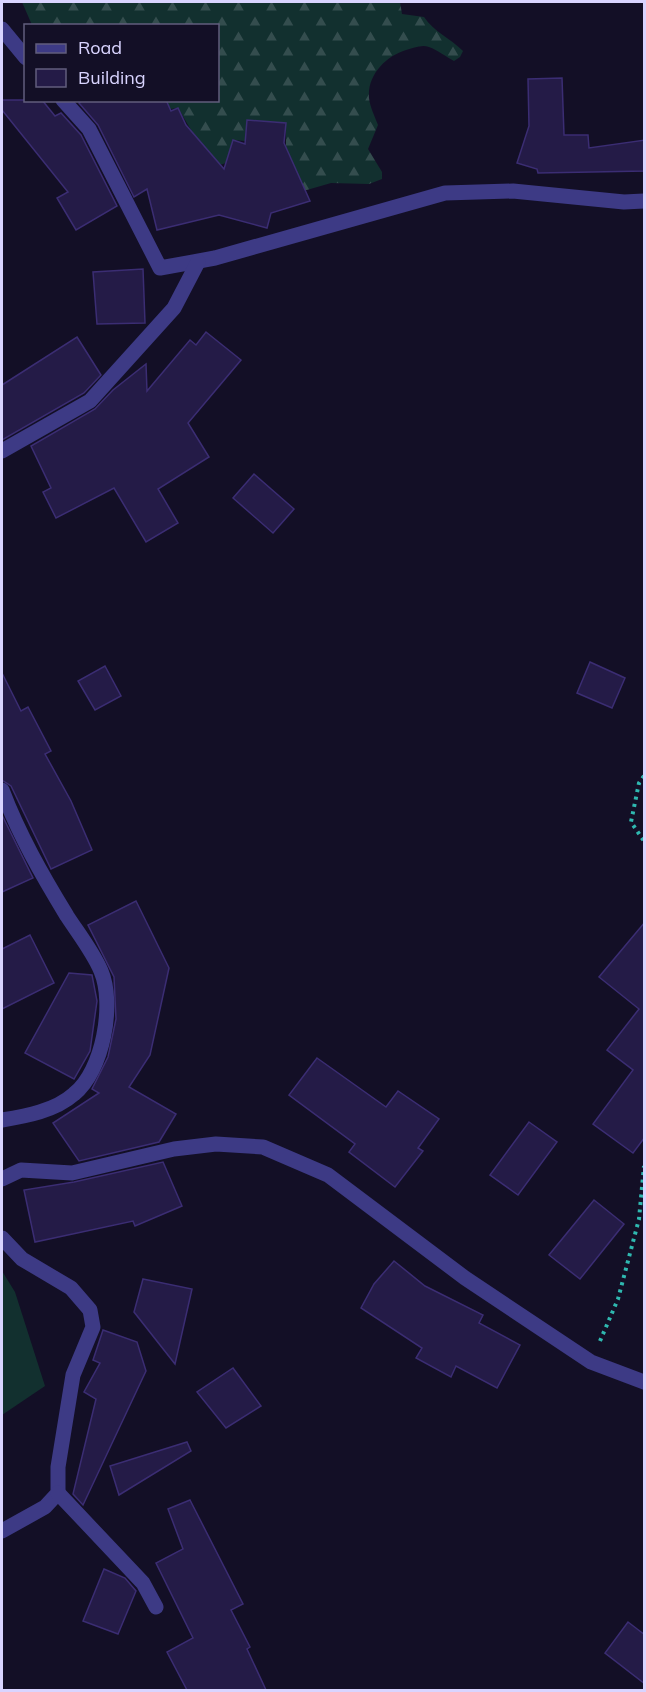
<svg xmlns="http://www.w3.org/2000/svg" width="646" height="1692" font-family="Mulish,sans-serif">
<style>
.green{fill:#12302f}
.forest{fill:url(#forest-firs)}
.building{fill:#241b47;stroke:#3b2d73;stroke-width:1.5}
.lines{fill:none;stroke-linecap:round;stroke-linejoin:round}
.path{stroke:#2fb8b0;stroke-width:4;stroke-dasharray:3 4.5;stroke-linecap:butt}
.minor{stroke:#3d3a85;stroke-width:15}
</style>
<defs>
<pattern id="forest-firs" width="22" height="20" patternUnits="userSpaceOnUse" patternTransform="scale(1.5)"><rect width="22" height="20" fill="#12302f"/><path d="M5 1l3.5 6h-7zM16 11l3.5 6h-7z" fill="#344d4e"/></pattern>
</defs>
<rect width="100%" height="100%" fill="#130f26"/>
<path class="green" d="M 2,1271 L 15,1292 L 45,1386 L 2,1415 Z"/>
<path class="forest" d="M 22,2 L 400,2 L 402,14 L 424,17 C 434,32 450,38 463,51 L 460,57 L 454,61 C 446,57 438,50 429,47 C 422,44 413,48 406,50 C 386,56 367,75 369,98 C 370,107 375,117 378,125 L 368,149 L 382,172 L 382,179 L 369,184 L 331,183 L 286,196 L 286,123 L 247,120 L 245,141 L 233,140 L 226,163 L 213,167 L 178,108 L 170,109 L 166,101 L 218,100 L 218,26 L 32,25 Z"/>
<g class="building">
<path d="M 562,78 L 564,135 L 588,135 L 589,148 L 645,140 L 645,171 L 538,173 L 537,169 L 517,163 L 529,126 L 528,79 Z"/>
<path d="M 2,100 L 42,100 L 55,116 L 61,113 L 81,135 L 117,206 L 76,230 L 57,198 L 68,192 L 2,110 Z"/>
<path d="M 83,100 L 166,100 L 171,111 L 178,108 L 186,125 L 224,169 L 233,140 L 245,144 L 247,120 L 286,123 L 284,143 L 310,201 L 271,213 L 267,228 L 219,215 L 157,230 L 147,189 L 134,197 L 98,125 L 79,103 Z"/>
<path d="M 143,269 L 145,323 L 97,324 L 93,272 Z"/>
<path d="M 206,332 L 241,360 L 188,423 L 209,457 L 158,489 L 178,523 L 146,542 L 114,488 L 56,518 L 43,492 L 51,488 L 31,446 L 95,409 L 113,390 L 146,364 L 147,391 L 190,340 L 196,345 Z"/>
<path d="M 77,337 L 101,375 L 84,393 L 2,440 L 2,385 Z"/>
<path d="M 254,474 L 294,509 L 273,533 L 233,498 Z"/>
<path d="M 590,662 L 625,678 L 612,708 L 577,693 Z"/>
<path d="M 105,666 L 121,696 L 95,710 L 78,681 Z"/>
<path d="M 2,673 L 21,711 L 28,707 L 51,751 L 45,754 L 71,801 L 92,850 L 51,869 L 11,786 L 2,780 Z"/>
<path d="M 2,815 L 33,878 L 2,892 Z"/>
<path d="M 136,901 L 169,968 L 150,1055 L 129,1087 L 176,1114 L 159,1142 L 79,1161 L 53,1123 L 99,1093 L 92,1089 L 108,1057 L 116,1019 L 114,977 L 88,925 Z"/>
<path d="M 645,922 L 645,1137 L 633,1153 L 593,1124 L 633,1070 L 607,1050 L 639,1009 L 599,977 Z"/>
<path d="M 30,935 L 54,983 L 2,1009 L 2,949 Z"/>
<path d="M 69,973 L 92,975 L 97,1001 L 90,1051 L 74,1079 L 25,1053 Z"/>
<path d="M 317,1058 L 386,1107 L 398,1091 L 439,1119 L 418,1148 L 423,1151 L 395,1187 L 349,1152 L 355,1144 L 289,1095 Z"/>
<path d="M 529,1122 L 557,1142 L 518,1195 L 490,1175 Z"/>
<path d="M 163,1162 L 182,1206 L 135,1226 L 133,1221 L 35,1242 L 24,1190 L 74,1182 Z"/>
<path d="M 594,1200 L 624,1224 L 580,1279 L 549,1255 Z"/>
<path d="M 394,1261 L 425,1286 L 483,1315 L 479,1323 L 520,1345 L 497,1388 L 456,1366 L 451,1377 L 416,1358 L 422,1348 L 361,1308 L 374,1284 Z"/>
<path d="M 143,1279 L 192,1289 L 175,1364 L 134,1312 Z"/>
<path d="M 103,1330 L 137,1342 L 146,1371 L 83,1505 L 73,1494 L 96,1399 L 84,1392 L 100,1363 L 93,1360 Z"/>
<path d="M 233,1368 L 261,1406 L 226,1428 L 197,1392 Z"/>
<path d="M 187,1442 L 191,1451 L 119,1495 L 110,1466 Z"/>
<path d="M 190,1500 L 243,1604 L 231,1610 L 250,1647 L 247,1649 L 266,1690 L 187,1690 L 167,1652 L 193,1638 L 156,1563 L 183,1549 L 168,1509 Z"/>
<path d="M 104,1569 L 125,1578 L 136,1591 L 118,1634 L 83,1621 Z"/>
<path d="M 628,1622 L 645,1635 L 645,1684 L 605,1653 Z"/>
</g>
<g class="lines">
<g class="path">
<path d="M 644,776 L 639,783 L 631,822 L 644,841"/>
<path d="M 600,1341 L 618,1299 L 639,1219 L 644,1166"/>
</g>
<g class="minor">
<path d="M 2,29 L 26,58"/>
<path d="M 63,100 L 89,129 L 160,268 L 215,258 L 445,193 L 513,191 L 624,202 L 644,201"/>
<path d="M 2,451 L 90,401 L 174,308 L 198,262"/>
<path d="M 2,790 C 19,835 42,875 67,916 C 78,933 93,952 101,971 C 115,1004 103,1071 74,1094 C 55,1111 26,1116 2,1120"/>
<path d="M 2,1179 L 21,1170 L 72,1173 L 174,1149 L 216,1144 L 263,1147 L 328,1175 L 465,1278 L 591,1362 L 644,1382"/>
<path d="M 2,1238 L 22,1259 L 71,1288 L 90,1310 L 93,1327 L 73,1375 L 58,1467 L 58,1493 L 45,1507 L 2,1531"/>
<path d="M 58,1493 L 143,1583 L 156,1607"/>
</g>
</g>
<rect width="646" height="1692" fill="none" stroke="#d9d4ff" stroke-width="6"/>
<rect x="24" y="24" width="195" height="78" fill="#130f26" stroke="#625e7d" stroke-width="1.5"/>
<rect x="36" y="44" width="30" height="9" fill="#3d3a85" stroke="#625e7d" stroke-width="1.5"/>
<text x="78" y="54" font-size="18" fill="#d9d4ff">Road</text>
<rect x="36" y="69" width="30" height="18" fill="#241b47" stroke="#625e7d" stroke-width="1.5"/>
<text x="78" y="84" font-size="18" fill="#d9d4ff">Building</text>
</svg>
